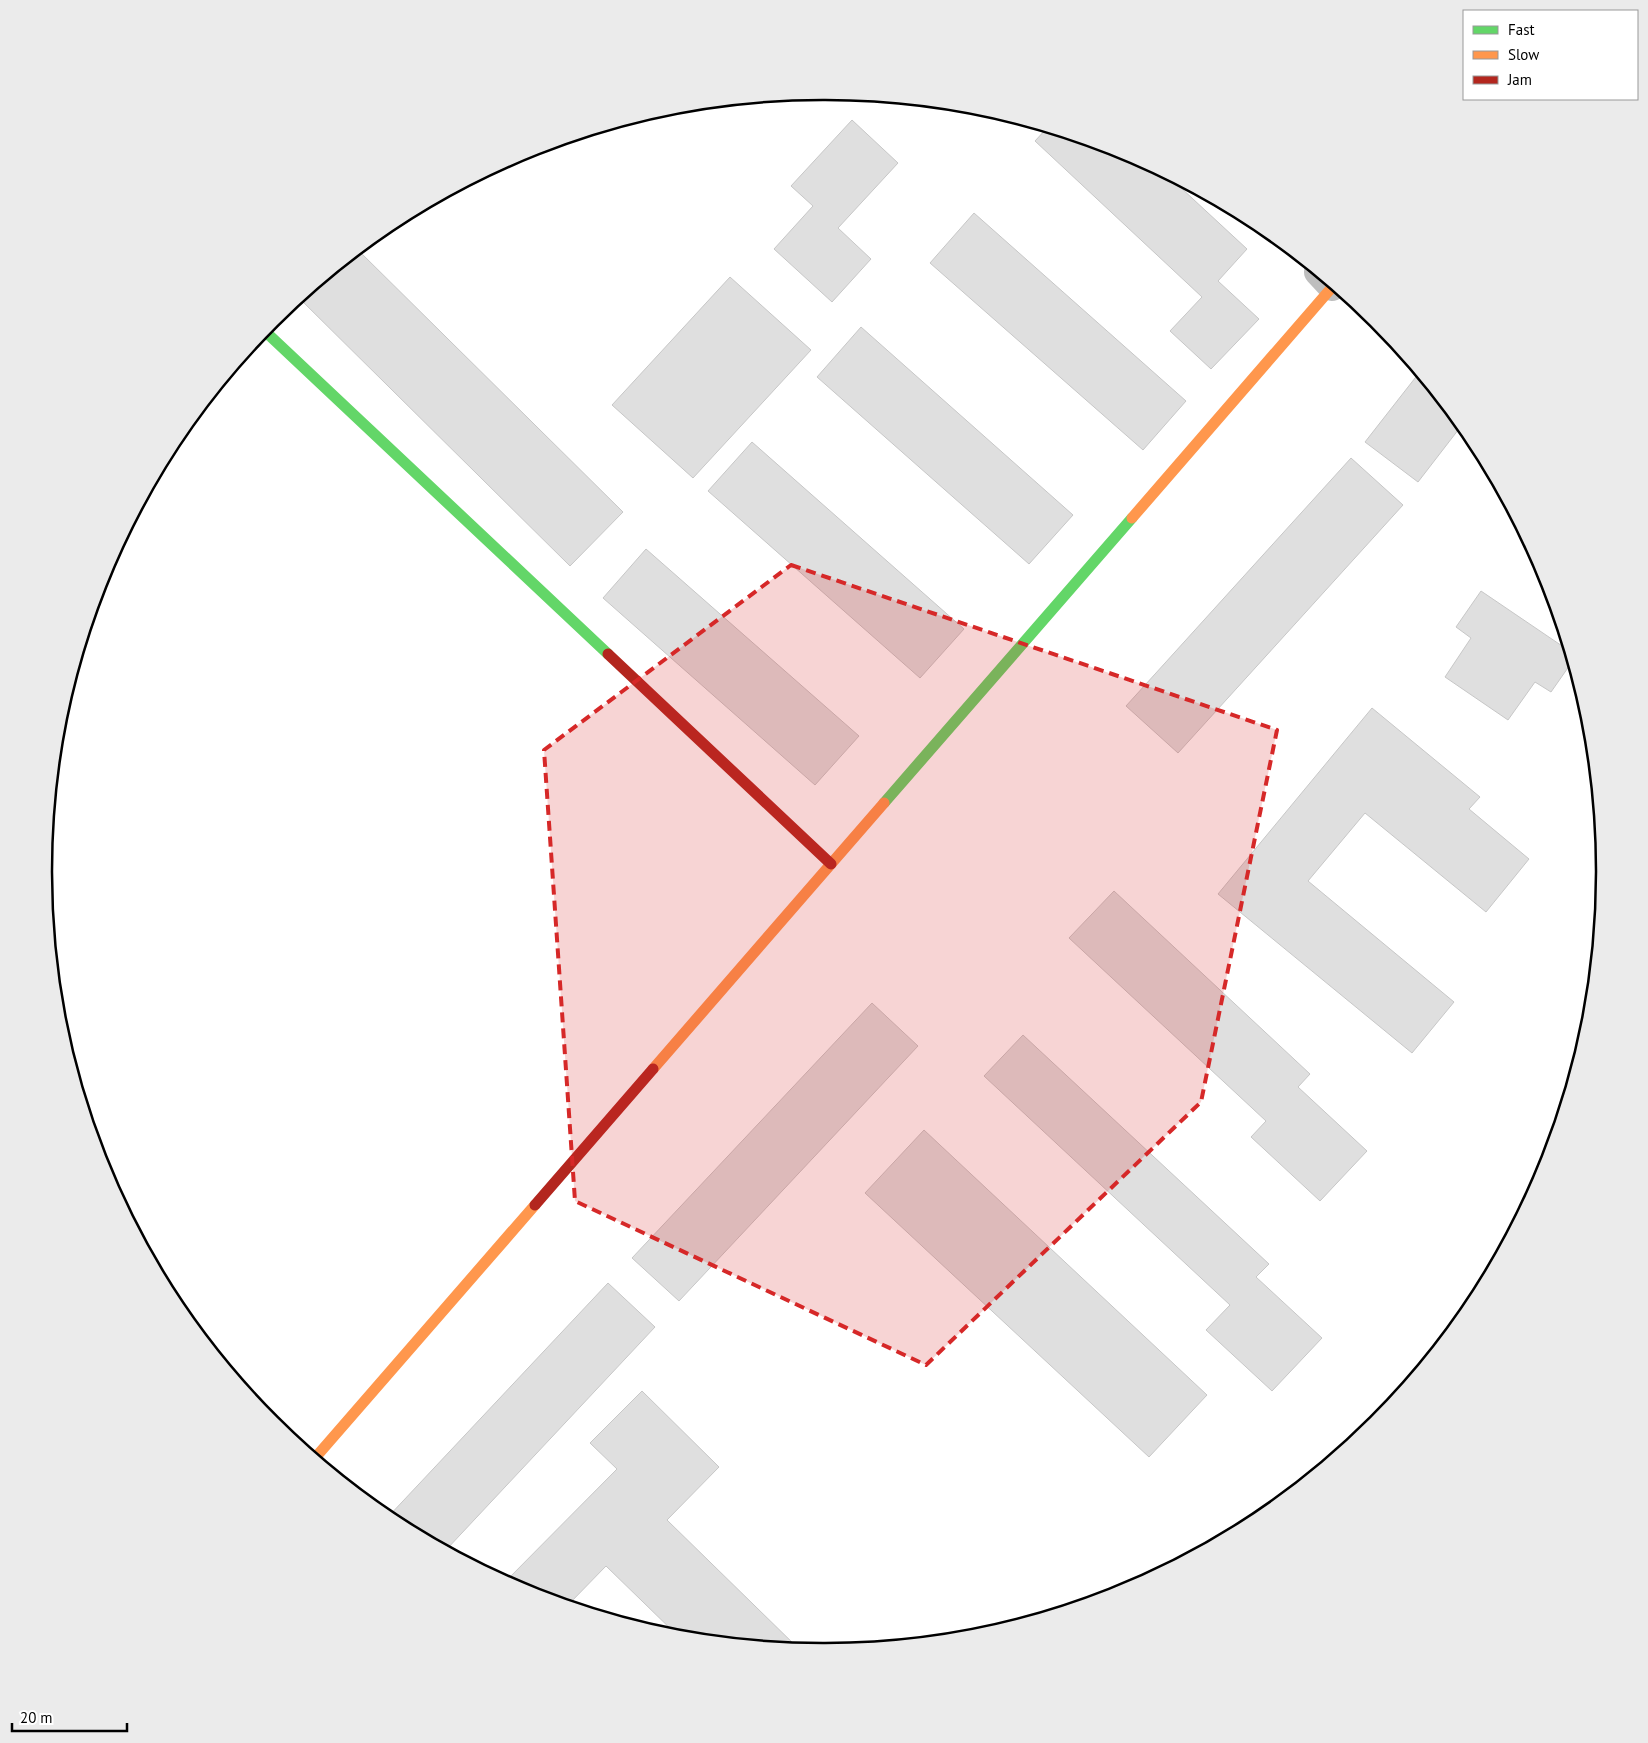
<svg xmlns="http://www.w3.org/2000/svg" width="1648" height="1743" font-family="'PT Sans',sans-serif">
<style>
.building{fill:#dfdfdf;stroke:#c7c7c7}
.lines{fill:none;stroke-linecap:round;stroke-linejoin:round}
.street{stroke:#bebebe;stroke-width:28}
.fast{stroke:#63d668;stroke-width:11}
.slow{stroke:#ff974d;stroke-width:11}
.jam{stroke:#b3261e;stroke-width:11}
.marked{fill:#d62828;fill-opacity:0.2;stroke:#d62828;stroke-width:4;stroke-dasharray:10 6;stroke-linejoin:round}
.rim{fill:none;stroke:#000;stroke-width:2.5}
</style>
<rect width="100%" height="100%" fill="#fff"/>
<g class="building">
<path d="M 852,120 L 898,163 L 838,228 L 871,259 L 832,302 L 774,249 L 813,206 L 791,186 Z"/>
<path d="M 1047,128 L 1123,151 L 1166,174 L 1247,249 L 1218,281 L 1259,319 L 1211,369 L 1170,331 L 1202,297 L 1035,141 Z"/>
<path d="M 974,213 L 1186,401 L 1143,450 L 930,263 Z"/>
<path d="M 358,250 L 623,512 L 570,566 L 299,298 Z"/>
<path d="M 730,277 L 811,350 L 693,478 L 612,405 Z"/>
<path d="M 861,327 L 1073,515 L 1029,564 L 817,377 Z"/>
<path d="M 1419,373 L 1462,425 L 1418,482 L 1365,442 Z"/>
<path d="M 752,442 L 964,629 L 920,678 L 708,491 Z"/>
<path d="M 1351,458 L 1403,505 L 1178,753 L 1126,706 Z"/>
<path d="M 646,549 L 859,736 L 815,785 L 603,598 Z"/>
<path d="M 1481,591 L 1568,650 L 1572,662 L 1551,692 L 1535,682 L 1508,720 L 1445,677 L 1471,638 L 1456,627 Z"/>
<path d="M 1372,708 L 1480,797 L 1469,809 L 1529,859 L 1486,912 L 1365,813 L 1308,881 L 1454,1002 L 1412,1053 L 1218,894 Z"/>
<path d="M 1114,891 L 1310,1074 L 1298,1087 L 1367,1151 L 1320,1201 L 1251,1137 L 1266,1121 L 1069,938 Z"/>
<path d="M 872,1003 L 918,1046 L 679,1301 L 632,1258 Z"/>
<path d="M 1023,1035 L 1269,1264 L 1256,1277 L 1322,1338 L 1272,1391 L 1206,1330 L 1230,1305 L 984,1076 Z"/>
<path d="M 924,1130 L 1207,1395 L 1149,1457 L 865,1193 Z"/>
<path d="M 608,1283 L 655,1327 L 446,1550 L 387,1518 Z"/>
<path d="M 642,1391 L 719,1467 L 667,1520 L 799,1649 L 679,1637 L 606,1566 L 568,1605 L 525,1592 L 505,1582 L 617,1469 L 590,1443 Z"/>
</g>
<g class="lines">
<path class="street" d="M 1318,272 L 1332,287"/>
<g class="fast">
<path d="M 261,334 L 269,335 L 608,654"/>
<path d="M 884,803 L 1132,518"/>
</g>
<g class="slow">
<path d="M 1132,518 L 1334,285"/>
<path d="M 653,1069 L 884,803"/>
<path d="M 315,1458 L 535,1205"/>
</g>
<g class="jam">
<path d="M 608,654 L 831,864"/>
<path d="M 535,1205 L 653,1069"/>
</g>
</g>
<path class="marked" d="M 791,565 L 1277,730 L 1201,1102 L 926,1365 L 575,1201 L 544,750 Z"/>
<path d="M0 0H1648V1743H0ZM823 100H825A771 771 0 0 1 1596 871V872A771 771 0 0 1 825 1643H823A771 771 0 0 1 52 872V871A771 771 0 0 1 823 100Z" fill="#ebebeb" fill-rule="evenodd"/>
<path class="rim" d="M823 100H825A771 771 0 0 1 1596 871V872A771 771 0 0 1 825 1643H823A771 771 0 0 1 52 872V871A771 771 0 0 1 823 100Z"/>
<rect x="1463" y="10" width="175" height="90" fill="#ffffff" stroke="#999999"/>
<rect x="1473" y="26" width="25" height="8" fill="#63d668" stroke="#999999"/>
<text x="1508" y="35" font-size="15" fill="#000000">Fast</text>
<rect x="1473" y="51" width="25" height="8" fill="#ff974d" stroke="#999999"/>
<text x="1508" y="60" font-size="15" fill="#000000">Slow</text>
<rect x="1473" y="76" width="25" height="8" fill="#b3261e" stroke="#999999"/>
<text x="1508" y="85" font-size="15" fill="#000000">Jam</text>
<path d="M12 1723v8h115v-8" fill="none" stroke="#000000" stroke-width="2.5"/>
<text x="20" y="1723" font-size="15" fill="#000000" stroke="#ffffff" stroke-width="4" paint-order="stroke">20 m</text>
</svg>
